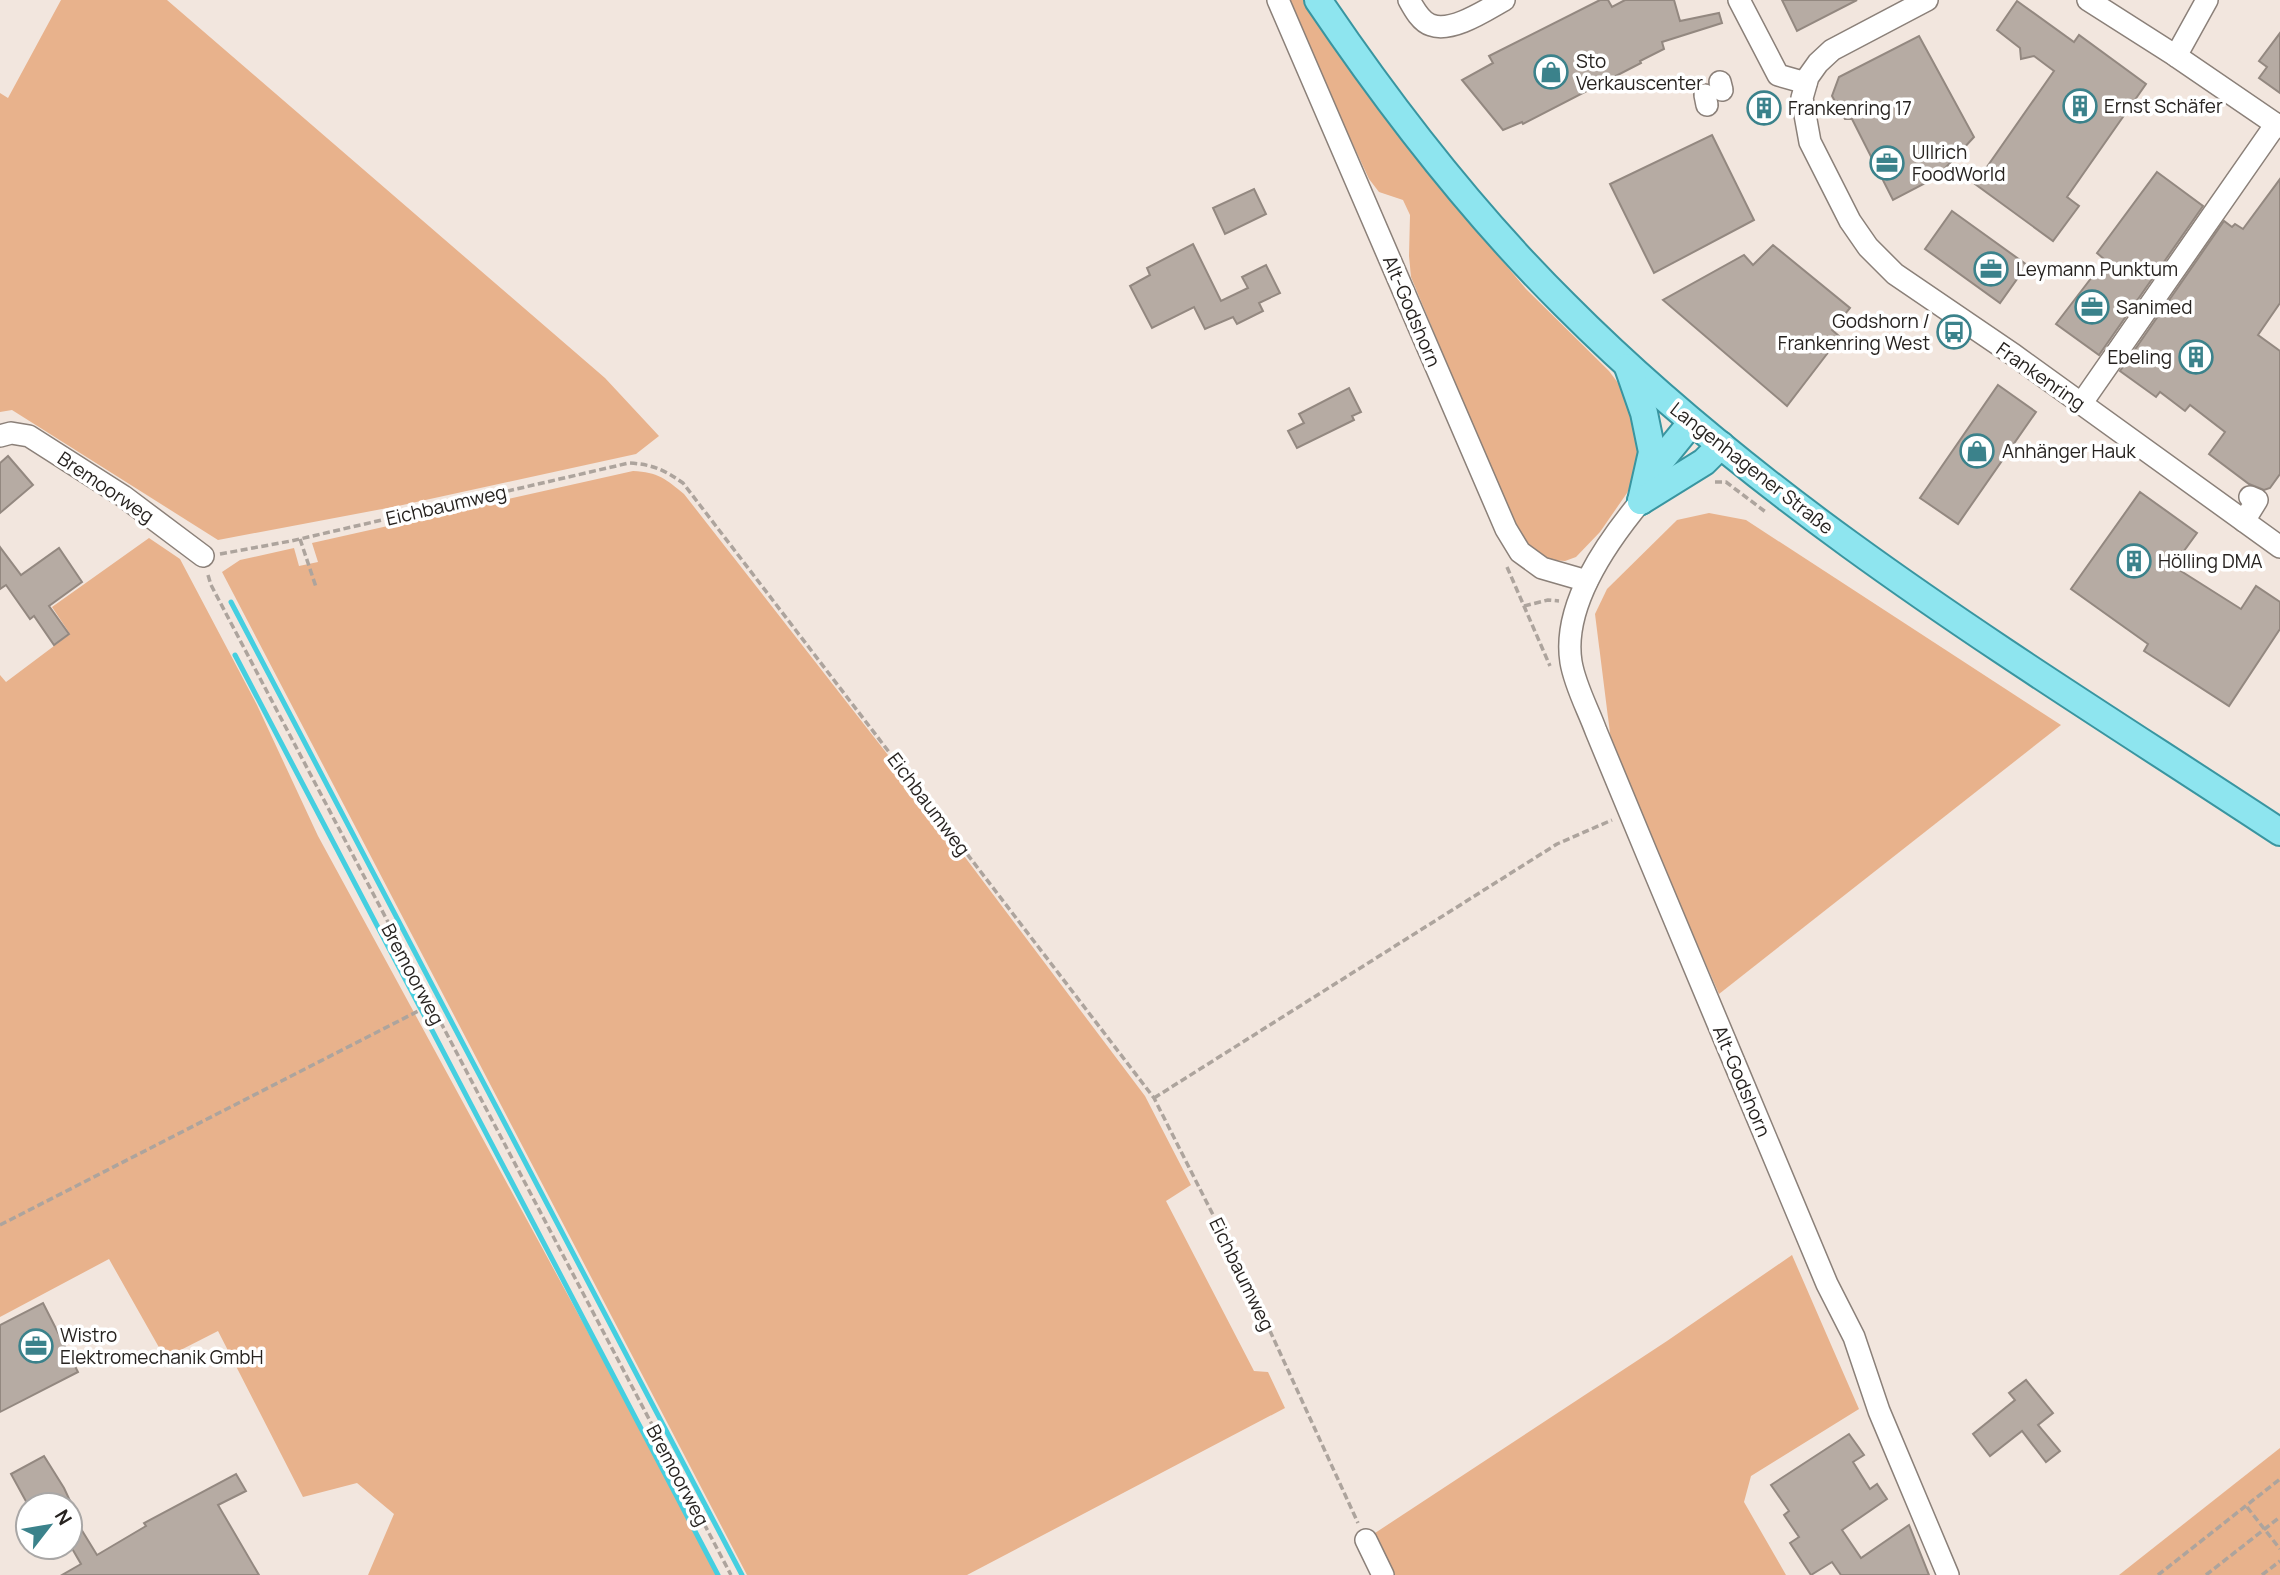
<svg xmlns="http://www.w3.org/2000/svg" width="2280" height="1575" font-family="Manrope,sans-serif">
<style>
.green{fill:#e8b28c}
.lines{fill:none;stroke-linecap:round;stroke-linejoin:round}
.stream{stroke:#45cfe0;stroke-width:5}
.building{fill:#b6aba3;stroke:#938880;stroke-width:2}
.minor-casing{stroke:#8b8079;stroke-width:24}
.major-casing{stroke:#3995a0;stroke-width:30}
.path{stroke:#ada49d;stroke-width:3.5;stroke-dasharray:7 3.5;stroke-linecap:butt}
.minor{stroke:#fff;stroke-width:21}
.major{stroke:#8ee5ef;stroke-width:26}
.labels{text-anchor:middle;stroke-width:7;stroke-linejoin:round;paint-order:stroke}
.poi-label{font-size:19px;fill:#272320;stroke:#fff;text-anchor:start}
.street-label{font-size:19px;fill:#272320;stroke:#fff}
</style>
<rect width="100%" height="100%" fill="#f2e6de"/>
<g class="green">
<path d="M 61,0 L 167,0 L 605,378 L 659,436 L 636,454 L 398,506 L 218,540 L 12,410 L 0,412 L 0,93 L 8,98 Z"/>
<path d="M 1286,0 L 1305,0 L 1419,162 L 1526,289 L 1609,371 L 1627,395 L 1642,460 L 1627,493 L 1600,532 L 1576,557 L 1565,561 L 1551,560 L 1534,551 L 1524,541 L 1494,477 L 1411,277 L 1409,256 L 1410,215 L 1403,200 L 1379,192 L 1369,179 Z"/>
<path d="M 633,471 C 658,472 666,479 684,494 L 888,755 L 1145,1096 L 1191,1185 L 1166,1201 L 1254,1371 L 1268,1372 L 1285,1408 L 967,1575 L 747,1575 L 222,572 L 240,560 L 294,548 L 299,566 L 318,562 L 312,543 Z"/>
<path d="M 1709,513 L 1746,520 L 2061,725 L 1719,994 L 1612,749 L 1595,614 L 1607,589 L 1677,520 Z"/>
<path d="M 149,538 L 180,559 L 257,705 L 318,836 L 662,1468 L 718,1575 L 368,1575 L 394,1514 L 357,1483 L 303,1497 L 218,1331 L 165,1358 L 109,1259 L 0,1317 L 0,675 L 6,682 L 70,634 L 52,607 Z"/>
<path d="M 1792,1255 L 1859,1409 L 1751,1476 L 1744,1502 L 1786,1575 L 1392,1575 L 1372,1535 L 1667,1341 Z"/>
<path d="M 2280,1448 L 2280,1575 L 2119,1575 Z"/>
</g>
<g class="lines">
<g class="stream">
<path d="M 231,602 L 742,1575"/>
<path d="M 235,655 L 718,1575"/>
</g>
</g>
<g class="building">
<path d="M 1600,0 L 1608,0 L 1612,7 L 1625,0 L 1674,0 L 1680,21 L 1719,13 L 1722,23 L 1662,42 L 1664,49 L 1640,61 L 1641,63 L 1523,124 L 1522,122 L 1503,130 L 1462,80 L 1493,63 L 1489,56 Z"/>
<path d="M 1782,0 L 1857,0 L 1797,31 Z"/>
<path d="M 2017,1 L 2074,42 L 2079,35 L 2146,84 L 2067,197 L 2079,206 L 2053,241 L 1975,184 L 2054,71 L 2034,56 L 2021,59 L 2020,48 L 1997,30 Z"/>
<path d="M 2280,33 L 2280,93 L 2259,78 L 2267,67 L 2259,61 Z"/>
<path d="M 1919,36 L 1974,137 L 1937,177 L 1893,200 L 1852,119 L 1845,119 L 1832,96 L 1839,77 Z"/>
<path d="M 1712,135 L 1754,220 L 1654,273 L 1610,184 Z"/>
<path d="M 2157,172 L 2203,206 L 2099,355 L 2056,324 L 2105,260 L 2097,253 Z"/>
<path d="M 2280,179 L 2280,303 L 2258,335 L 2280,351 L 2280,474 L 2270,488 L 2264,490 L 2249,484 L 2209,454 L 2225,432 L 2190,405 L 2185,411 L 2160,392 L 2156,397 L 2120,371 L 2224,221 L 2232,227 L 2235,224 L 2243,229 Z"/>
<path d="M 1254,189 L 1266,214 L 1225,234 L 1213,208 Z"/>
<path d="M 1952,211 L 2027,265 L 2000,303 L 1925,249 Z"/>
<path d="M 1193,244 L 1221,301 L 1248,288 L 1242,277 L 1266,265 L 1280,293 L 1259,303 L 1263,311 L 1237,324 L 1233,317 L 1205,329 L 1194,307 L 1152,328 L 1130,286 L 1150,275 L 1147,268 Z"/>
<path d="M 1773,245 L 1850,308 L 1832,330 L 1840,337 L 1787,406 L 1663,300 L 1744,255 L 1753,265 Z"/>
<path d="M 1998,385 L 2036,412 L 1958,524 L 1920,498 Z"/>
<path d="M 1349,388 L 1361,412 L 1352,416 L 1354,420 L 1297,448 L 1288,431 L 1304,423 L 1299,414 Z"/>
<path d="M 8,456 L 33,485 L 0,513 L 0,463 Z"/>
<path d="M 2140,492 L 2197,533 L 2173,566 L 2241,609 L 2256,586 L 2280,602 L 2280,629 L 2229,706 L 2144,651 L 2148,644 L 2071,589 Z"/>
<path d="M 0,547 L 21,575 L 59,548 L 82,582 L 49,606 L 69,634 L 54,645 L 34,616 L 30,619 L 6,585 L 0,589 Z"/>
<path d="M 43,1303 L 78,1372 L 0,1412 L 0,1325 Z"/>
<path d="M 2026,1380 L 2053,1413 L 2038,1425 L 2060,1451 L 2046,1462 L 2022,1431 L 1990,1456 L 1973,1434 L 2015,1400 L 2009,1393 Z"/>
<path d="M 1849,1434 L 1864,1455 L 1853,1462 L 1870,1489 L 1877,1484 L 1887,1499 L 1842,1530 L 1861,1558 L 1909,1525 L 1929,1575 L 1841,1575 L 1832,1562 L 1811,1575 L 1790,1543 L 1799,1537 L 1784,1515 L 1789,1511 L 1771,1485 Z"/>
<path d="M 44,1456 L 64,1488 L 72,1505 L 28,1505 L 11,1474 Z"/>
<path d="M 236,1474 L 246,1491 L 218,1505 L 259,1575 L 62,1575 L 81,1564 L 70,1545 L 70,1511 L 97,1555 L 146,1526 L 144,1523 Z"/>
</g>
<g class="lines">
<defs>
<g id="minor">
<path d="M 1278,0 L 1506,529 L 1520,552 L 1542,568 L 1587,581"/>
<path d="M 1409,0 C 1414,9 1421,22 1431,25 C 1452,33 1486,10 1504,0"/>
<path d="M 1739,0 L 1778,75 L 1806,83"/>
<path d="M 1927,0 L 1832,50 L 1818,63 L 1808,77 L 1802,98 L 1810,142 L 1850,221 L 1868,247 L 1895,274 L 2014,355 L 2280,547"/>
<path d="M 2088,0 L 2176,56 L 2280,127"/>
<path d="M 2176,56 L 2207,0"/>
<path d="M 1720,82 L 1722,90"/>
<path d="M 1705,95 L 1707,105"/>
<path d="M 2081,404 L 2276,124"/>
<path d="M 0,436 L 11,433 L 29,436 L 123,496 L 203,556"/>
<path d="M 1641,501 C 1607,542 1562,605 1571,662 C 1575,686 1588,709 1596,731 C 1613,772 1630,813 1647,854 C 1707,997 1767,1141 1827,1284 L 1854,1337 L 1879,1411 L 1948,1575"/>
<path d="M 2244,521 L 2257,500 L 2250,497"/>
<path d="M 1366,1540 L 1383,1575"/>
</g>
<g id="major">
<path d="M 1318,0 C 1391,108 1472,213 1565,305 C 1775,516 2033,669 2280,832"/>
<path d="M 1628,367 L 1644,413 L 1652,452 L 1641,501"/>
<path d="M 1649,475 L 1692,422"/>
<path d="M 1641,501 L 1704,462 L 1721,445"/>
</g>
</defs>
<use href="#minor" class="minor-casing"/>
<use href="#major" class="major-casing"/>
<g class="path">
<path d="M 1715,482 L 1726,482 L 1767,513"/>
<path d="M 300,539 L 316,587"/>
<path d="M 220,554 L 291,541 L 629,463 C 651,464 665,470 683,483 L 1154,1098 L 1254,1296 L 1358,1523"/>
<path d="M 1507,567 L 1550,666"/>
<path d="M 208,575 L 211,585 L 731,1575"/>
<path d="M 1524,606 L 1548,600 L 1559,601"/>
<path d="M 1154,1098 L 1557,844 L 1612,820"/>
<path d="M 0,1225 L 430,1005"/>
<path d="M 2247,1507 L 2280,1549"/>
<path d="M 2158,1575 L 2280,1479"/>
<path d="M 2206,1575 L 2280,1517"/>
<path d="M 2262,1575 L 2280,1561"/>
</g>
<use href="#minor" class="minor"/>
<use href="#major" class="major"/>
</g>
<defs>
<symbol id="shop-ring" viewBox="-11 -11 22 22"><circle r="9.5" fill="#fff" stroke="#3b828b" stroke-width="1.5"/><path d="M-5-2.5h2.3a2.7 3.5 0 0 1 5.4 0H5L5.5 6h-11ZM-1.5-2.5h3a1.5 2.3 0 0 0-3 0Z" fill="#3b828b"/></symbol>
<symbol id="building-ring" viewBox="-11 -11 22 22"><circle r="9.5" fill="#fff" stroke="#3b828b" stroke-width="1.5"/><path d="M-4-6H4V6H1V3H-1V6H-4ZM-2.5-4.3h1.7v1.8h-1.7ZM.8-4.3h1.7v1.8H.8ZM-2.5-1h1.7V.8h-1.7ZM.8-1h1.7V.8H.8Z" fill="#3b828b"/></symbol>
<symbol id="office-ring" viewBox="-11 -11 22 22"><circle r="9.5" fill="#fff" stroke="#3b828b" stroke-width="1.5"/><path d="M-6-3h4V-5.5h4V-3h4V5H-6ZM-1-4.5V-3h2v-1.5ZM-6 0V1H6V0Z" fill="#3b828b"/></symbol>
<symbol id="bus-ring" viewBox="-11 -11 22 22"><circle r="9.5" fill="#fff" stroke="#3b828b" stroke-width="1.5"/><path d="M-5-6H5V4H4V6H2V4H-2V6H-4V4H-5ZM-3.5-4V0h7V-4ZM-3.5 1.2v1.5H-2V1.2ZM2 1.2v1.5H3.5V1.2Z" fill="#3b828b"/></symbol>
</defs>
<g fill-rule="evenodd">
<use href="#shop-ring" x="1532" y="53" width="38" height="38"/>
<use href="#building-ring" x="2061" y="87" width="38" height="38"/>
<use href="#building-ring" x="1745" y="89" width="38" height="38"/>
<use href="#office-ring" x="1868" y="144" width="38" height="38"/>
<use href="#office-ring" x="1972" y="250" width="38" height="38"/>
<use href="#office-ring" x="2073" y="288" width="38" height="38"/>
<use href="#bus-ring" x="1935" y="313" width="38" height="38"/>
<use href="#building-ring" x="2177" y="338" width="38" height="38"/>
<use href="#shop-ring" x="1958" y="432" width="38" height="38"/>
<use href="#building-ring" x="2115" y="542" width="38" height="38"/>
<use href="#office-ring" x="17" y="1327" width="38" height="38"/>
</g>
<g class="labels">
<g class="poi-label">
<text x="1576" y="68">Sto<tspan x="1576" dy="22">Verkauscenter</tspan></text>
<text x="2104" y="113">Ernst Schäfer</text>
<text x="1788" y="115">Frankenring 17</text>
<text x="1912" y="159">Ullrich<tspan x="1912" dy="22">FoodWorld</tspan></text>
<text x="2016" y="276">Leymann Punktum</text>
<text x="2116" y="314">Sanimed</text>
<text x="1930" y="328" text-anchor="end">Godshorn /<tspan x="1930" dy="22">Frankenring West</tspan></text>
<text x="2172" y="364" text-anchor="end">Ebeling</text>
<text x="2002" y="458">Anhänger Hauk</text>
<text x="2158" y="568">Hölling DMA</text>
<text x="60" y="1342">Wistro<tspan x="60" dy="22">Elektromechanik GmbH</tspan></text>
</g>
<g class="street-label">
<text transform="translate(1412 311) rotate(67)" y="7">Alt-Godshorn</text>
<text transform="translate(2041 376) rotate(35)" y="7">Frankenring</text>
<text transform="translate(1752 468) rotate(38)" y="7">Langenhagener Straße</text>
<text transform="translate(106 487) rotate(34)" y="7">Bremoorweg</text>
<text transform="translate(446 505) rotate(-13)" y="7">Eichbaumweg</text>
<text transform="translate(929 804) rotate(53)" y="7">Eichbaumweg</text>
<text transform="translate(413 974) rotate(62)" y="7">Bremoorweg</text>
<text transform="translate(1742 1081) rotate(67)" y="7">Alt-Godshorn</text>
<text transform="translate(1242 1274) rotate(64)" y="7">Eichbaumweg</text>
<text transform="translate(678 1475) rotate(62)" y="7">Bremoorweg</text>
</g>
</g>
<g transform="translate(49 1526) rotate(59)"><circle r="33" fill="#ffffff" stroke="#a9a7a6" stroke-width="2"/>
<path d="M0-5L12 26L0 18L-12 26Z" fill="#3b828b"/>
<text y="-10" font-size="19" font-weight="bold" text-anchor="middle" fill="#272320">N</text>
</g>
</svg>
